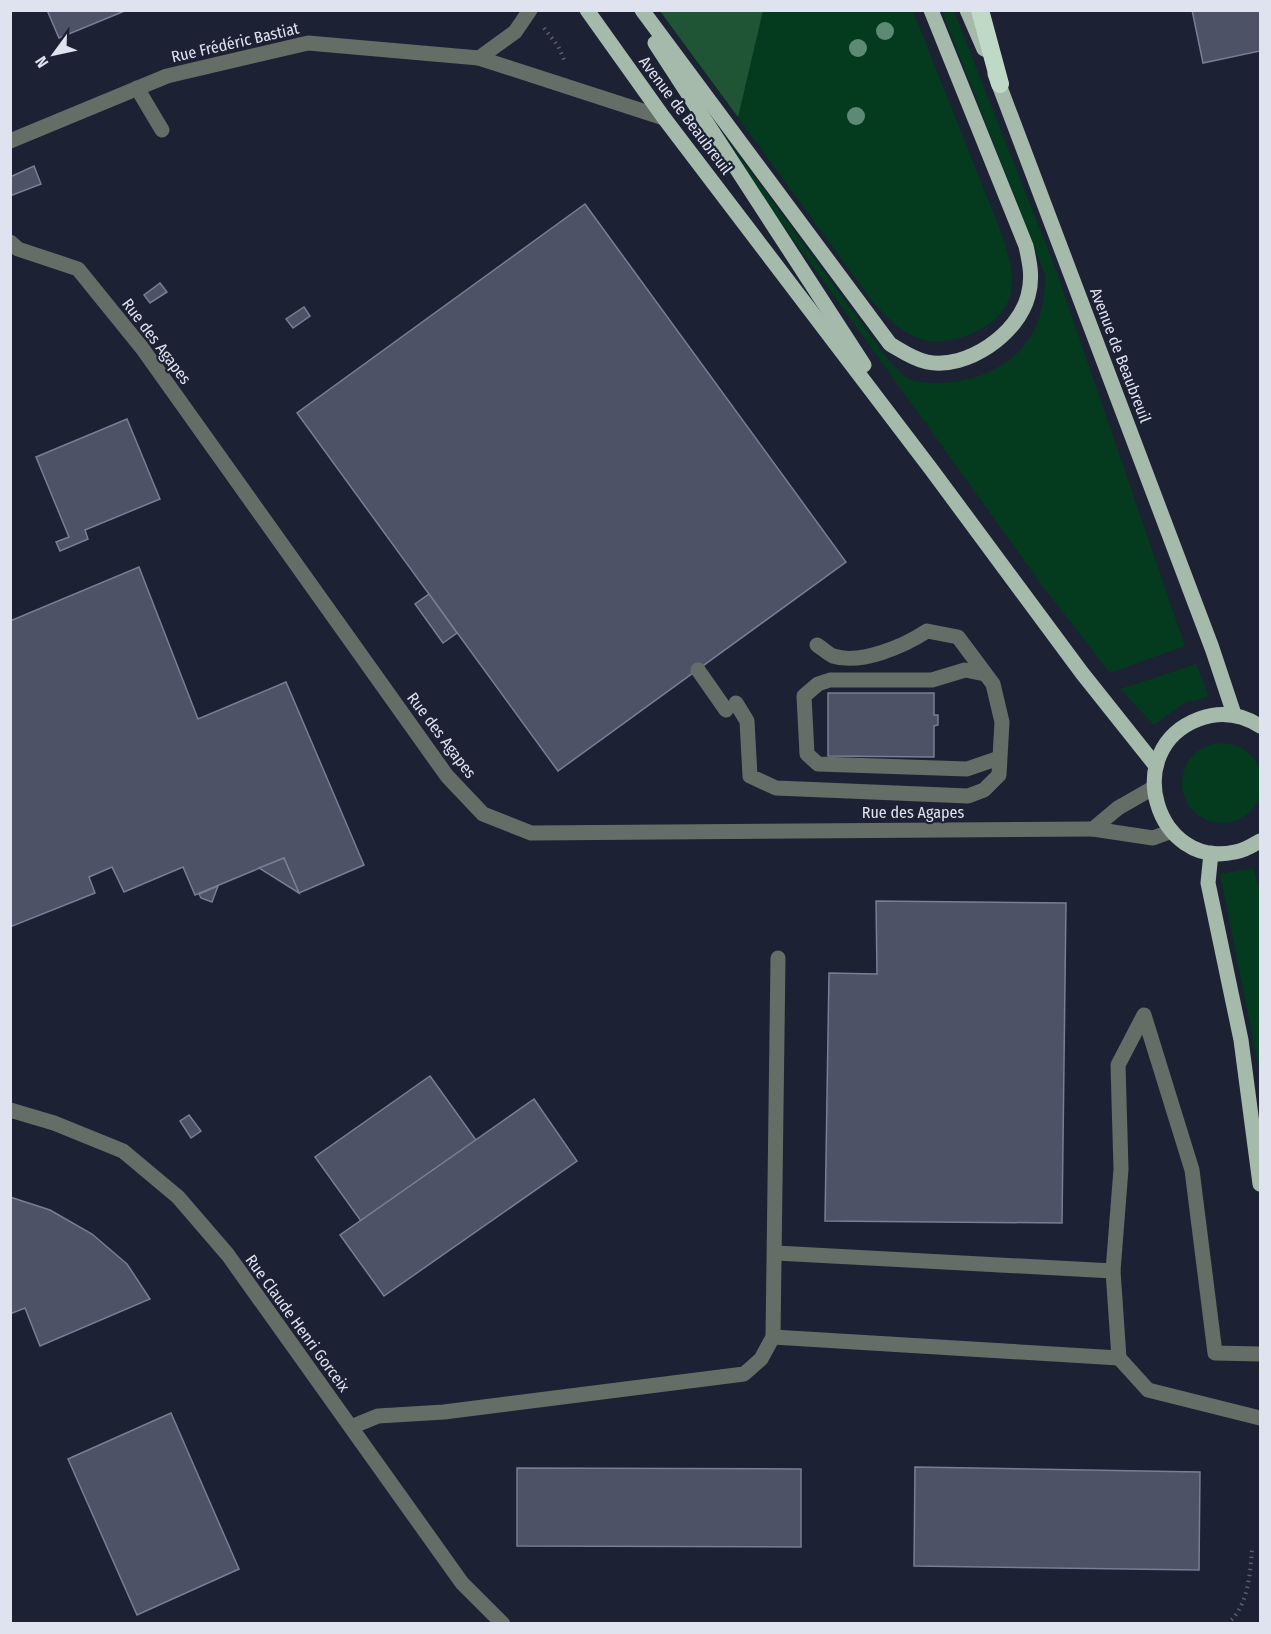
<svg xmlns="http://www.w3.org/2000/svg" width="1271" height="1634" font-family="'Fira Sans Condensed',sans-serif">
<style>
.green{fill:#043a1e}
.forest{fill:#1f5535}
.building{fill:#4d5267;stroke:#787e95;stroke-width:1.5}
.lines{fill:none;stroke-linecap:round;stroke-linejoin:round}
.path{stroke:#5a5e6f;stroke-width:4;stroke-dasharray:1.5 4.5;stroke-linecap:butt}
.minor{stroke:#646e67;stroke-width:15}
.major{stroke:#a6baac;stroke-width:15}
.highway{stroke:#c0d9c7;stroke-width:18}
.tree{fill:#5c8a75}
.labels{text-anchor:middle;stroke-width:4.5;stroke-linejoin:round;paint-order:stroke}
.street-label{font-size:16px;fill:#dfe3ef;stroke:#1d2134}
</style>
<rect width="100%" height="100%" fill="#1d2134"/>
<g class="green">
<path d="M 660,11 L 913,11 L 1003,237 C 1008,255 1014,272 1011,291 C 1007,323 961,344 932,341 C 907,339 888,319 873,302 Z"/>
<path d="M 942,11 L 954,11 L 1056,270 L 1185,646 L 1110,673 L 1044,588 L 732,154 L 723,134 L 890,362 C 897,369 905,379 915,381 C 957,389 1007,374 1030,337 C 1042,319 1045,296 1045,275 Z"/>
<path d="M 1196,664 L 1209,697 L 1184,703 L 1154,725 L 1120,689 Z"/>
<circle cx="1222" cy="783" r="40"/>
<path d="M 1253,868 L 1260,891 L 1260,1074 L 1220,874 Z"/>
</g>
<path class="forest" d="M 660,11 L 763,11 L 738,117 Z"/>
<g class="building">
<path d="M 47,10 L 127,10 L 59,38 Z"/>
<path d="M 1192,10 L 1260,10 L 1260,51 L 1203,63 Z"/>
<path d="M 34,166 L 41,184 L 10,196 L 10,177 Z"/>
<path d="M 585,204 L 846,562 L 558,771 L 297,413 Z"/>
<path d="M 160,283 L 167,292 L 150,303 L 144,295 Z"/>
<path d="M 304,307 L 310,316 L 293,328 L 286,319 Z"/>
<path d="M 127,419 L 160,499 L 85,530 L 88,539 L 60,551 L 56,542 L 69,537 L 36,457 Z"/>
<path d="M 139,567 L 198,719 L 286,682 L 364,865 L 299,893 L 284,858 L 195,895 L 183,867 L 124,892 L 112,867 L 89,877 L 95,893 L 10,927 L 10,621 Z"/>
<path d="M 429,594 L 457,633 L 443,643 L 415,604 Z"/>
<path d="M 828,693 L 934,693 L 934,715 L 938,715 L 938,725 L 934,726 L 934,757 L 828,756 Z"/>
<path d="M 284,858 L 299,893 L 259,868 Z"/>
<path d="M 218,886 L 212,902 L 201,898 L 199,894 Z"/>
<path d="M 876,901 L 1066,903 L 1062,1223 L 825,1221 L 829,973 L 877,974 Z"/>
<path d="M 430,1076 L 476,1140 L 361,1221 L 315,1157 Z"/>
<path d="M 534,1099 L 577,1161 L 384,1296 L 340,1235 Z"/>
<path d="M 189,1115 L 201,1131 L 191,1138 L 180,1121 Z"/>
<path d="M 10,1197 L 50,1210 L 92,1234 L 127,1264 L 150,1299 L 40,1346 L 25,1308 L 10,1314 Z"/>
<path d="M 171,1413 L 239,1569 L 137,1615 L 68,1459 Z"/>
<path d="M 915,1467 L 1200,1472 L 1199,1570 L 914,1566 Z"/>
<path d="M 517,1468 L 801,1469 L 801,1547 L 517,1546 Z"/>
</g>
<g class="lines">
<g class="path">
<path d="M 544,28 L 558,46 L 565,62"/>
<path d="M 1227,1624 C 1248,1607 1250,1575 1252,1550"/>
</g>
<g class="minor">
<path d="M 479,58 L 515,32 L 530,10"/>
<path d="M 137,88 L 162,130"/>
<path d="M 10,141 L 167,76 L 308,43 L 479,58 L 664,118"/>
<path d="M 10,242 L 18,249 L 78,269 L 142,348 L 447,776 L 483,814 L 531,833 L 1093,829"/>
<path d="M 698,670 L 726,710"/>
<path d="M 985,674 L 965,670 L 932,680 L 830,680 L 818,684 L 804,696 L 807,754 L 818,764 L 967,769 L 999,758"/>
<path d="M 736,703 L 747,721 L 750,776 L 776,788 L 968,796 L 984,790 L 999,775 L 1002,722 L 993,684 L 958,637 L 927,631 C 904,646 861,665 833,656 C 828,654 822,648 817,645"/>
<path d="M 1153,788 L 1118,808 L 1093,829 L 1153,838 L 1172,831"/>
<path d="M 10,1110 L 54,1123 L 123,1151 L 178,1197 L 228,1255 L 462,1583 L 503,1624"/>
<path d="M 776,1253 L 1113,1271"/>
<path d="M 773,1337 L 1119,1358"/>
<path d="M 1260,1354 L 1215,1353 L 1192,1170 L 1144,1015 L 1118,1065 L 1121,1169 L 1113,1271 L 1119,1358 L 1148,1390 L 1260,1418"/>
<path d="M 351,1427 L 378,1416 L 444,1412 L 744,1374 L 761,1359 L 773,1337 L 778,958"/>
</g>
<g class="major">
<path d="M 587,10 L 664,118 L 931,469 L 1082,673 L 1156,766"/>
<path d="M 642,10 L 890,344 C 902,351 913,359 927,362 C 967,370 1018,334 1028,296 C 1033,278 1030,264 1026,246 L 931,10"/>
<path d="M 967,10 L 984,49"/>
<path d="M 655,43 L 864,365"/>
<path d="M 995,74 L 1212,648 L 1234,714"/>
<path d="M 1260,726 C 1241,714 1221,711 1199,719 C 1119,749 1156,870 1235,852 C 1244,851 1253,845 1260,841"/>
<path d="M 1211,853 L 1208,883 L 1241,1040 L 1260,1184"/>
</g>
<path class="highway" d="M 980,10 L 1000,84"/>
</g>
<g class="tree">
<circle cx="885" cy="31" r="9"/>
<circle cx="858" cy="48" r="9"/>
<circle cx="856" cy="116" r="9"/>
</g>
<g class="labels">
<g class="street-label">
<text transform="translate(235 42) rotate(-13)" y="6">Rue Frédéric Bastiat</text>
<text transform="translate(686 115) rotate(53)" y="6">Avenue de Beaubreuil</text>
<text transform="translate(157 341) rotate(53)" y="6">Rue des Agapes</text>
<text transform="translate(1121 355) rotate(69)" y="6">Avenue de Beaubreuil</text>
<text transform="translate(442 735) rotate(53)" y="6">Rue des Agapes</text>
<text x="913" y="818">Rue des Agapes</text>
<text transform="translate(298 1323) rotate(54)" y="6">Rue Claude Henri Gorceix</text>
</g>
</g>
<rect width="1271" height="1634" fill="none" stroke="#dfe3ef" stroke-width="24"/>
<g transform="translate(54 54) rotate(237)" stroke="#1d2134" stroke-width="4.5" paint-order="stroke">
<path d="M0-4.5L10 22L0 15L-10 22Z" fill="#dfe3ef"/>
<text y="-9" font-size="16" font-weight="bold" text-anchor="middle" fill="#dfe3ef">N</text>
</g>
</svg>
